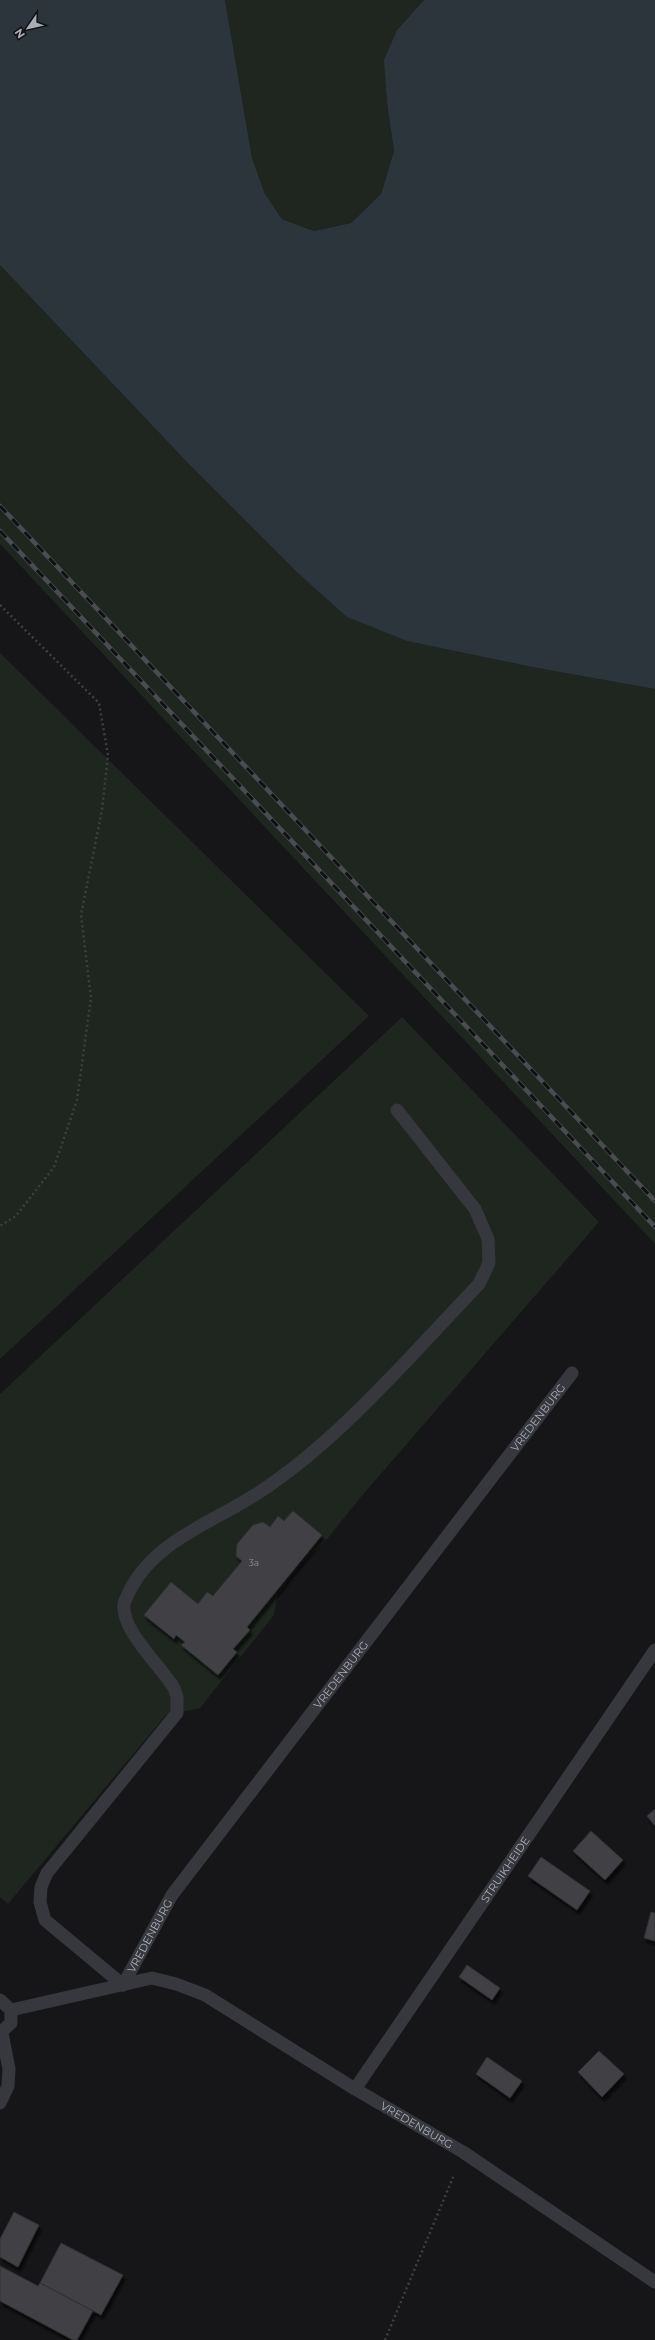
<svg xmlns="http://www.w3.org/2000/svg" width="655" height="2340" font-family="Montserrat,sans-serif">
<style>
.green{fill:#1e261f}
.water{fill:#2c353c}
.building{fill:#404145;stroke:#303034;filter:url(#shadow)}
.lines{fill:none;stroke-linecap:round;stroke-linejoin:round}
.path{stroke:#3d3f44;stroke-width:2.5;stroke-dasharray:2 3;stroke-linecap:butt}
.service{stroke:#37383d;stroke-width:13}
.rail-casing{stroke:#4a4c52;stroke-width:4.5}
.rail{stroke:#111113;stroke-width:3;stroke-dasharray:9;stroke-linecap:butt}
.labels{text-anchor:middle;stroke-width:3;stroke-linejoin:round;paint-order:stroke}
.number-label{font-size:9px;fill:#8e929b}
.street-label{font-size:11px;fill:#a8adb8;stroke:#111113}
</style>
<defs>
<filter id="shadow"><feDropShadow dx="2.5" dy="4.5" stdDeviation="1" flood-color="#0009"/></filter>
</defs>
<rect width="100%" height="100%" fill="#161618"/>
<g class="green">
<path d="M 225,0 L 424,0 L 397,30 L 385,60 L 387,103 L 394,151 L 381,194 L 351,223 L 314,231 L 282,219 L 265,194 L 252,158 Z"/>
<path d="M 0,265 L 185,460 L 407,641 L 532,667 L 655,689 L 655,1244 L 0,544 Z"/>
<path d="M 0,653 L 369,1016 L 0,1359 Z"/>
<path d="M 402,1017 L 599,1222 L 360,1498 L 328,1538 L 299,1567 L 277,1596 L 274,1615 L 200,1708 L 166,1715 L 8,1904 L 0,1897 L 0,1394 Z"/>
</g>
<path class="water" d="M 0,0 L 225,0 L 252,158 L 265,194 L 282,219 L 314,231 L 351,223 L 381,194 L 394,151 L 387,103 L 384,60 L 397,30 L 424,0 L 655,0 L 655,689 L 532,667 L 407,641 L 347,617 L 298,573 L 185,460 L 0,265 Z"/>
<g class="building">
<path d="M 293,1511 L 322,1535 L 247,1627 L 250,1630 L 233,1649 L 237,1652 L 218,1675 L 181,1645 L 185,1642 L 176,1635 L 174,1639 L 144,1615 L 171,1582 L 198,1604 L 207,1592 L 213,1596 L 242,1561 L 236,1556 L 237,1544 L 253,1525 L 263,1522 L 270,1527 L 278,1516 L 284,1521 Z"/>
<path d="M 655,1809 L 655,1826 L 647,1816 Z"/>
<path d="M 591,1831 L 623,1860 L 605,1880 L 573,1851 Z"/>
<path d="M 541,1857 L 590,1891 L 577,1910 L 528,1876 Z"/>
<path d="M 651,1912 L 655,1913 L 655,1941 L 644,1938 Z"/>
<path d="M 467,1965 L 500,1988 L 492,2000 L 459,1977 Z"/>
<path d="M 599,2051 L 624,2074 L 602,2097 L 578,2072 Z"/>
<path d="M 487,2057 L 522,2081 L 510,2098 L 476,2074 Z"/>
<path d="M 14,2212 L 39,2225 L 18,2267 L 0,2257 L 0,2239 Z"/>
<path d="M 61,2243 L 123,2275 L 101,2315 L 40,2283 Z"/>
<path d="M 0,2266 L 38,2286 L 40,2283 L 93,2311 L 77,2340 L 73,2340 L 0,2301 Z"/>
</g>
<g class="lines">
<g class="path">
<path d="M 0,605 L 99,703 L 108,755 L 102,810 L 81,915 L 91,998 L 77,1100 L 54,1167 L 16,1216 L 0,1226"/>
<path d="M 385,2340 L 454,2175"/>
</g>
<g class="service">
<path d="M 123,1985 L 45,1920 L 40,1902 L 41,1887 L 47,1873 L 177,1713 L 177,1697 L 174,1688 C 161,1666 121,1631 124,1604 C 125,1600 128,1594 130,1590 C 155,1541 211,1523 255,1495 C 337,1443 411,1355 479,1284 L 489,1263 L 488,1239 L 475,1209 L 397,1110"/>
<path id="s1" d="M 123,1985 L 172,1895 L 572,1373"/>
<path d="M 0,2000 L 11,2010 L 11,2023 L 0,2033"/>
<path id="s2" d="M 11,2010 L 152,1978 L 176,1984 L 205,1995 L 355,2089 L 463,2152 L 655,2282"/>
<path id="s3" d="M 355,2089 L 655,1650"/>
<path d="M 0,2103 L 8,2086 L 9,2069 L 2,2033"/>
</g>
<defs>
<g id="rail">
<path d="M 0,506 L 655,1201"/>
<path d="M 0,531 L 655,1227"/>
</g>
</defs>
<use href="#rail" class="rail-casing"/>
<use href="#rail" class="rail"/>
</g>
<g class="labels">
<g class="number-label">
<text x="254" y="1566">3a</text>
</g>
<g class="street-label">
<text dy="4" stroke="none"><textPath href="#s1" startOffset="704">VREDENBURG</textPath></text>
<text dy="4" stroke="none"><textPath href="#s1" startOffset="380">VREDENBURG</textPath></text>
<text dy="4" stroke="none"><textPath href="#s3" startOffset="266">STRUIKHEIDE</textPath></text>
<text dy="4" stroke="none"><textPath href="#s1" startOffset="56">VREDENBURG</textPath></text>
<text dy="4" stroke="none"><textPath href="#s2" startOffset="449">VREDENBURG</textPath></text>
</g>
</g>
<g transform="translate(28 28) rotate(236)" stroke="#111113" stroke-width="3" paint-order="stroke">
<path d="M0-3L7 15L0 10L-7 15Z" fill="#a8adb8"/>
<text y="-6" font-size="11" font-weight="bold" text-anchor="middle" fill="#a8adb8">N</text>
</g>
</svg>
